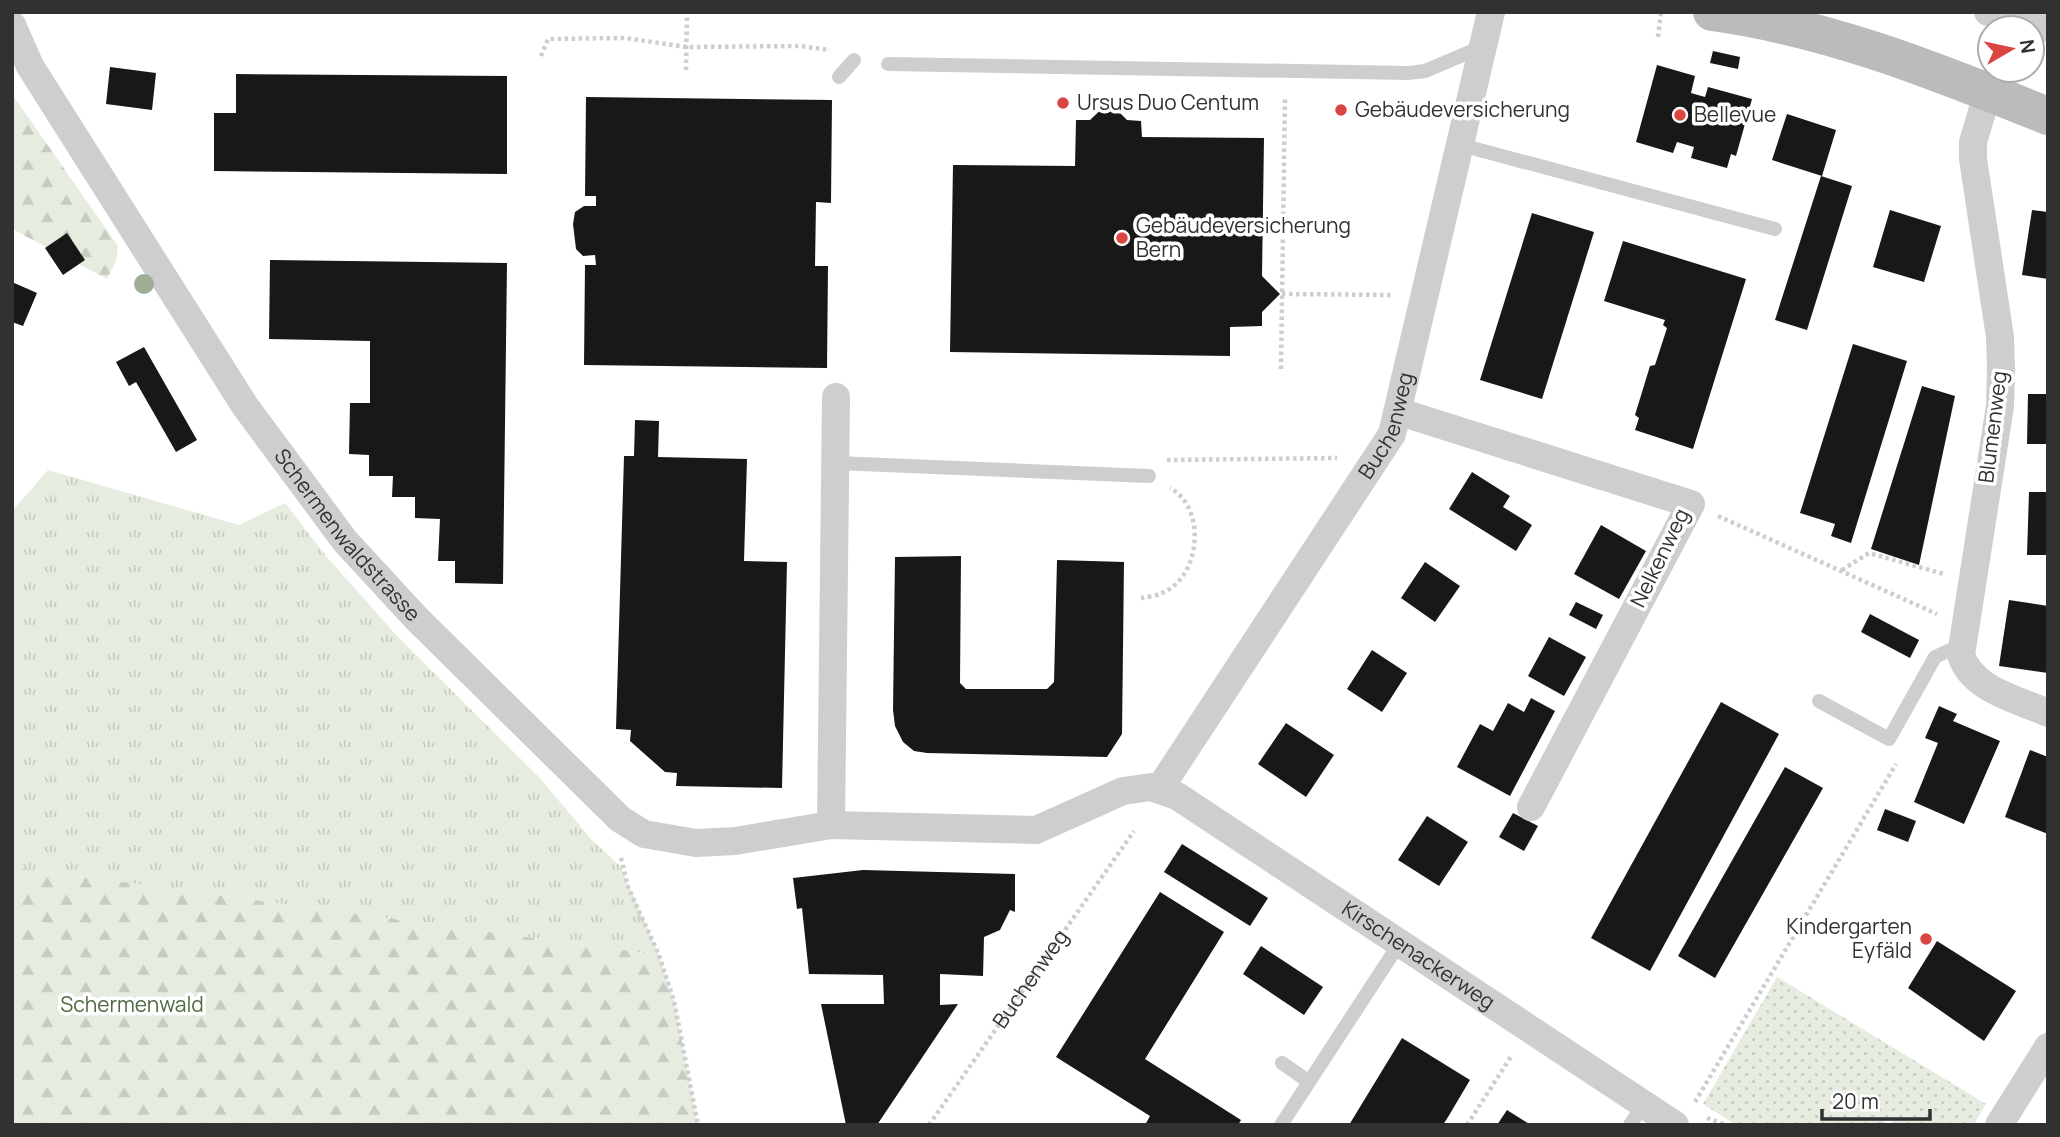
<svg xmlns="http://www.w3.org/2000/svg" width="2060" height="1137" font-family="Manrope,sans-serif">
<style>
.grass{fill:url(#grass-tufts)}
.forest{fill:url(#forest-firs)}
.park{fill:url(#park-dots)}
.building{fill:#181818}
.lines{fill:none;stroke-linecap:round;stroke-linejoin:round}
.path{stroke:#cecece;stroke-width:4.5;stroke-dasharray:3.5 3.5;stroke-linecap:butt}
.service{stroke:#cecece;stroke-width:14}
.minor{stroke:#cecece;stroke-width:28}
.secondary{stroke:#bbb;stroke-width:38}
.tree{fill:#9fad96}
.poi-dot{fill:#da4441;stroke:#fff;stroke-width:2.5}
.labels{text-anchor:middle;stroke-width:7;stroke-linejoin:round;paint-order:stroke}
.poi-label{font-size:21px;fill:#313131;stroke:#fff;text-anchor:start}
.street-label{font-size:21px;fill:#313131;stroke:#fff}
.park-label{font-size:21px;fill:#506a41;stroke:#fff}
</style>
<defs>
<pattern id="grass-tufts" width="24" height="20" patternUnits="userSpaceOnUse" patternTransform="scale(1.75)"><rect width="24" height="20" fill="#e6ede0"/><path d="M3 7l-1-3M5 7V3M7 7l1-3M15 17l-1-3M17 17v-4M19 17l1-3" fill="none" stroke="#c6ccc1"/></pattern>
<pattern id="forest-firs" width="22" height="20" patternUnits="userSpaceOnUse" patternTransform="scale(1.75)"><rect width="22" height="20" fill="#e6ede0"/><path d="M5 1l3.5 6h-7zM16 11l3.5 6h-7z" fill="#c6ccc1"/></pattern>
<pattern id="park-dots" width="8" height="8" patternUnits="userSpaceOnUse" patternTransform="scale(1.75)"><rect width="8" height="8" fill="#e6ede0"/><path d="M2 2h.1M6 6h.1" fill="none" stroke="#c6ccc1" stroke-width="1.8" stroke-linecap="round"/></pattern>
</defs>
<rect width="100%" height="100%" fill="#fff"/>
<path class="grass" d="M 48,470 L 239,525 L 285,503 L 326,556 L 398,637 L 539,777 L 591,839 L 621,867 L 659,955 L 12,867 L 12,511 Z"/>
<g class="forest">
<path d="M 12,94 L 118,246 L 116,261 L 107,279 L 12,229 Z"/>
<path d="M 12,867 L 659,955 L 674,1001 L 698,1125 L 12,1125 Z"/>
</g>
<path class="park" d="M 1777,977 L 1986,1104 L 1974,1125 L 1898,1125 L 1887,1119 L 1883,1125 L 1736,1125 L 1703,1104 Z"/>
<g class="building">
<path d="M 1713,51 L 1740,57 L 1738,69 L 1710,63 Z"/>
<path d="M 1657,65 L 1695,76 L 1691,93 L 1705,97 L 1708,87 L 1752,99 L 1736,156 L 1731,154 L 1727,168 L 1691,158 L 1694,147 L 1677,142 L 1673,153 L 1636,142 Z"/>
<path d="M 110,67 L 156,73 L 152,110 L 106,104 Z"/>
<path d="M 236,74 L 507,76 L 507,174 L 214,171 L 214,113 L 236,113 Z"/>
<path d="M 586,97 L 832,100 L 831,203 L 816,202 L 815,266 L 828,266 L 827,368 L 584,365 L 585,265 L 596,265 L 595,255 L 583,256 L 576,249 L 573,224 L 575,212 L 584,206 L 596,206 L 596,196 L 585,196 Z"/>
<path d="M 1109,102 L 1127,120 L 1141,121 L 1142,137 L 1264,138 L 1262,276 L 1280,294 L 1262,312 L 1262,326 L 1230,327 L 1230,356 L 950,352 L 953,165 L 1075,166 L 1076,120 L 1090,120 Z"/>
<path d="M 1787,114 L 1836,130 L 1822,176 L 1772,160 Z"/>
<path d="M 1821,176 L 1852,186 L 1807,330 L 1775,320 Z"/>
<path d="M 1890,210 L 1941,226 L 1924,282 L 1873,267 Z"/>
<path d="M 2032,210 L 2048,212 L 2048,279 L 2022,275 Z"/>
<path d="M 1532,213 L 1594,232 L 1542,399 L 1480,380 Z"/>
<path d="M 67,233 L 85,260 L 63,275 L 45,248 Z"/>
<path d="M 1623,241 L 1746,279 L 1693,449 L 1635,430 L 1639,418 L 1635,415 L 1650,366 L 1655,365 L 1667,328 L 1663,325 L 1665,320 L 1604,301 Z"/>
<path d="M 270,260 L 507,263 L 503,584 L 455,583 L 455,561 L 438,561 L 440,519 L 415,518 L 415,497 L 392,497 L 393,476 L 369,476 L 369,455 L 349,454 L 350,403 L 370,403 L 370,341 L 269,339 Z"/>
<path d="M 12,282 L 37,293 L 23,326 L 12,322 Z"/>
<path d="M 1853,344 L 1907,361 L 1851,543 L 1831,536 L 1835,524 L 1800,513 Z"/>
<path d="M 144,347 L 197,440 L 176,452 L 136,382 L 129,386 L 116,362 Z"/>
<path d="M 1922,386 L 1955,396 L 1919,565 L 1871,549 Z"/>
<path d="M 2028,394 L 2048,394 L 2048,444 L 2027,444 Z"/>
<path d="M 635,420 L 659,421 L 658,457 L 747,459 L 744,561 L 787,562 L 782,788 L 676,786 L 677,773 L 665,772 L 630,741 L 631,730 L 616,729 L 624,456 L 634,456 Z"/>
<path d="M 1472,472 L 1510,496 L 1503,507 L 1532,525 L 1516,551 L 1449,509 Z"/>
<path d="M 2029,492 L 2048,492 L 2048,555 L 2027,555 Z"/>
<path d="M 1601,525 L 1646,551 L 1619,599 L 1574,574 Z"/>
<path d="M 961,556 L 960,683 L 966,689 L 1047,689 L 1054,682 L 1057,560 L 1124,562 L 1122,734 L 1107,757 L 927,753 L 914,751 L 903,742 L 895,726 L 893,710 L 895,557 Z"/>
<path d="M 1425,562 L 1460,586 L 1435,622 L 1401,598 Z"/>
<path d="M 2009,600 L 2048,606 L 2048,673 L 1999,666 Z"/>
<path d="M 1576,602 L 1603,615 L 1596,629 L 1569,615 Z"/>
<path d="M 1870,614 L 1919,640 L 1910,658 L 1861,632 Z"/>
<path d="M 1549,637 L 1586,657 L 1564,696 L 1528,676 Z"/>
<path d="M 1372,650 L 1407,673 L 1382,712 L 1347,689 Z"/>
<path d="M 1531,698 L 1555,711 L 1510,796 L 1457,767 L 1480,724 L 1493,731 L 1508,703 L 1524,712 Z"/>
<path d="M 1721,702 L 1779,734 L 1650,971 L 1591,938 Z"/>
<path d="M 1939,706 L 1957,714 L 1953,721 L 2000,741 L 1964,824 L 1914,802 L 1938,743 L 1925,738 Z"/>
<path d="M 1286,723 L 1334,755 L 1306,797 L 1258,764 Z"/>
<path d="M 2030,750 L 2048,757 L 2048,834 L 2005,817 Z"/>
<path d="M 1785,767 L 1823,788 L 1715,978 L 1678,956 Z"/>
<path d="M 1885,809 L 1916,821 L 1908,842 L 1877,830 Z"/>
<path d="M 1513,813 L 1538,826 L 1524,851 L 1499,837 Z"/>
<path d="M 1427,816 L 1468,842 L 1439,886 L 1398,860 Z"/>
<path d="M 1182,844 L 1268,898 L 1250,926 L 1164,872 Z"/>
<path d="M 863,870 L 1015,874 L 1015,912 L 1010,910 L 1000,930 L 984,937 L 983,976 L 940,974 L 940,1005 L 958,1004 L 877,1125 L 846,1125 L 821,1004 L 884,1004 L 883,975 L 809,974 L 802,908 L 797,909 L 793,878 Z"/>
<path d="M 1160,892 L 1224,932 L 1145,1059 L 1241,1120 L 1238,1125 L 1145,1125 L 1150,1116 L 1056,1057 Z"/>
<path d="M 1937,941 L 2016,991 L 1984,1041 L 1908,988 Z"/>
<path d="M 1261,946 L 1323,987 L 1304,1015 L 1243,974 Z"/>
<path d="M 1402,1038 L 1470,1080 L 1448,1117 L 1443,1125 L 1349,1125 Z"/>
<path d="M 1507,1110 L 1531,1125 L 1497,1125 Z"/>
</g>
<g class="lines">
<g class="path">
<path d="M 1658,37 L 1661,12"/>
<path d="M 541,56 L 548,39 L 625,38 L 687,47 L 800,46 L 830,50"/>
<path d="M 686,70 L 687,12"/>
<path d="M 1282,294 L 1393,295"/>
<path d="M 1281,369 L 1285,97"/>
<path d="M 1167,460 L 1337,458"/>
<path d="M 1718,516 L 1937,614"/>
<path d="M 1842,570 L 1869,553 L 1944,574"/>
<path d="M 1141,598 C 1147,597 1156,596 1162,593 C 1201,577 1207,508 1170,488"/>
<path d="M 621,858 L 628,887 L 659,955 L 674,1001 L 698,1125"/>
<path d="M 1695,1102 L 1896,764"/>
<path d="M 1707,1118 L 1726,1125"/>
<path id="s1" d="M 929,1125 L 1134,831"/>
<path d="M 1467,1125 L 1512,1055"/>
</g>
<g class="service">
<path d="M 888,64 L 1408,73 L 1425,71 L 1484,46"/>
<path d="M 839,77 L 854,60"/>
<path d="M 1461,145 L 1775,229"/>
<path d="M 836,463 L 1149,476"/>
<path d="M 1819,701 L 1889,739 L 1935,657 L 1961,645"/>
<path d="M 1282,1063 L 1308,1081"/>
<path d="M 1281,1125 L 1399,944"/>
<path d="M 1630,1125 L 1644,1104"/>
</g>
<g class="minor">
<path d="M 1988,12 L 2048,28"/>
<path id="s2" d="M 12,25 L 30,66 L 245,406 L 345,541 L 417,619 L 620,819 L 644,834 L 696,843 L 735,841 L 831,825 L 1036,830 L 1123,791 L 1151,787 L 1177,796 L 1675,1125"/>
<path d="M 1988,92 L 1973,142 L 1973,159 L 2000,337 L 2001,369 L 2000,406 L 1961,655 C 1972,690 2017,699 2048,713"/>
<path d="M 1400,412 L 1691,504 L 1531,807"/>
<path id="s3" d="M 1160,788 L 1392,434 L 1491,12"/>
<path d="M 831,825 L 836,397"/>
<path d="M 1999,1125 L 2048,1047"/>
</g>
<path class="secondary" d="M 1712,12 C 1830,28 1938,72 2048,116"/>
</g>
<circle class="tree" cx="144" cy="284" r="10"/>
<g class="poi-dot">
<circle cx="1063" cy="103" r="7"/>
<circle cx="1341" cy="110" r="7"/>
<circle cx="1680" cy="115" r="7"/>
<circle cx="1122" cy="238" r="7"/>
<circle cx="1926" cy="939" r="7"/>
</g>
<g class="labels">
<g class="poi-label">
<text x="1077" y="110">Ursus Duo Centum</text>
<text x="1355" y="117">Gebäudeversicherung</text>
<text x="1694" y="122">Bellevue</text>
<text x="1136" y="233">Gebäudeversicherung<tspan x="1136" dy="24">Bern</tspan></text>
<text x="1912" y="934" text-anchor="end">Kindergarten<tspan x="1912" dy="24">Eyfäld</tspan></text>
</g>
<g class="street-label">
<text dy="7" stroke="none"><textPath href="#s3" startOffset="429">Buchenweg</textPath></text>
<text transform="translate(1993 427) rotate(-83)" y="7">Blumenweg</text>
<text dy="7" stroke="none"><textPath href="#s2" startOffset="612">Schermenwaldstrasse</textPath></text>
<text transform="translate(1660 558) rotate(-64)" y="7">Nelkenweg</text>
<text dy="7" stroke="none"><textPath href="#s2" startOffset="1869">Kirschenackerweg</textPath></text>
<text dy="7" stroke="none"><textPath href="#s1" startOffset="178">Buchenweg</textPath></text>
</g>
<g class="park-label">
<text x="132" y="1012">Schermenwald</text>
</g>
</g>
<rect width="2060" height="1137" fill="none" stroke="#313131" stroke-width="28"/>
<g transform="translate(2011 49) rotate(81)"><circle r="33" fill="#ffffff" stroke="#adadad" stroke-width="2"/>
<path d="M0-5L12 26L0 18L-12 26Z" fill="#da4441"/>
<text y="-10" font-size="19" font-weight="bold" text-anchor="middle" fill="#313131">N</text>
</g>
<path d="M1822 1109v10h108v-10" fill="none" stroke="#313131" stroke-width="3.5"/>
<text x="1832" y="1109" font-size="21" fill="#313131" stroke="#ffffff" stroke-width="5" paint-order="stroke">20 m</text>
</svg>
